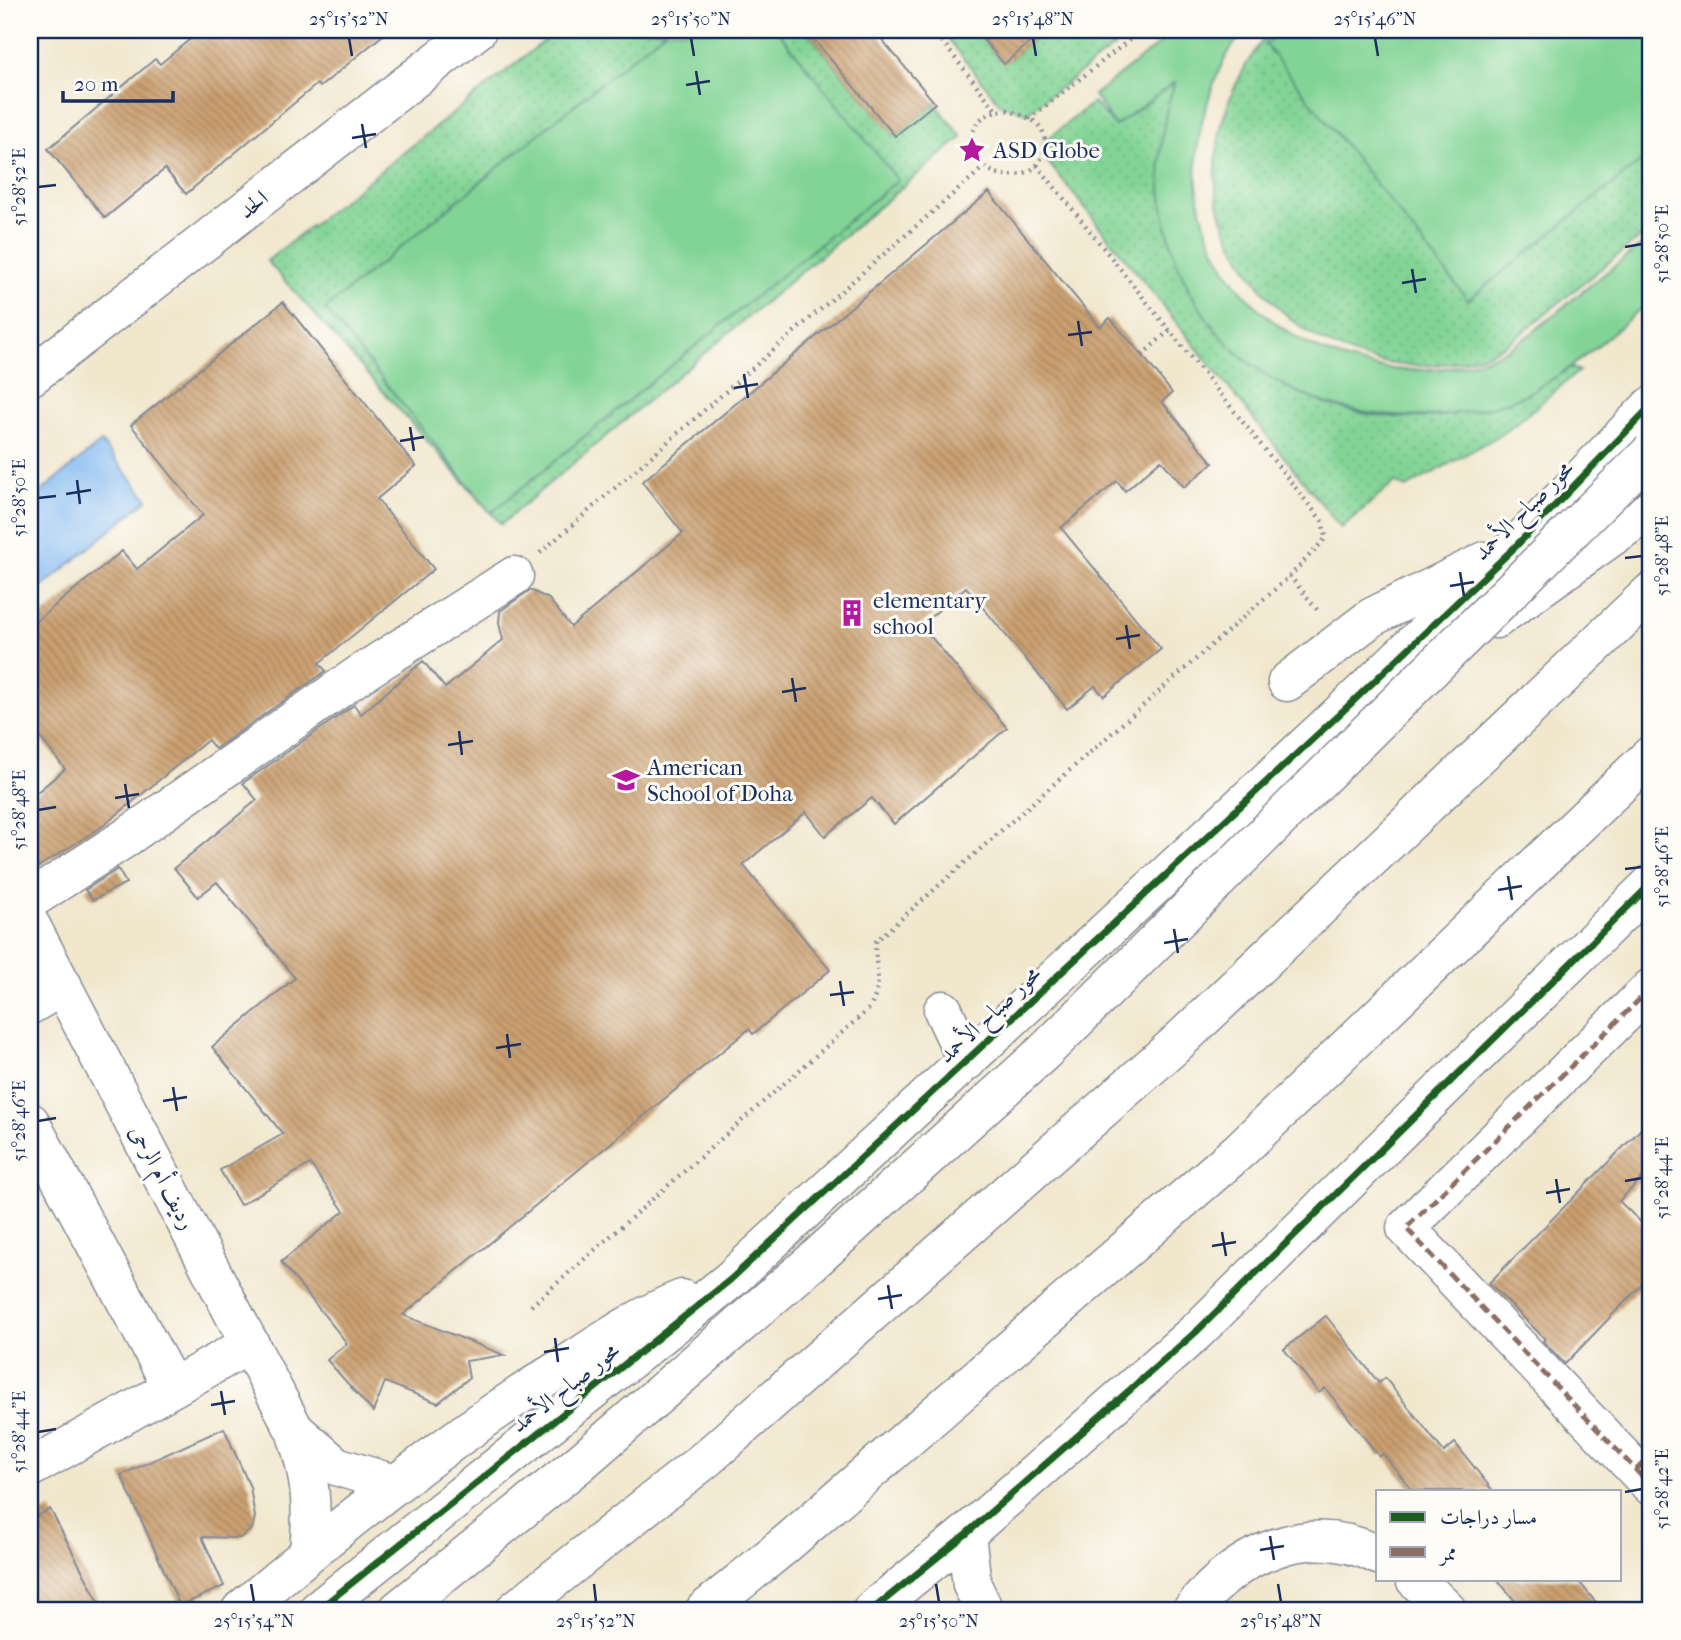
<svg xmlns="http://www.w3.org/2000/svg" width="1681" height="1640" font-family="'IM FELL French Canon',Amiri,serif">
<style>
.grass{fill:url(#grass-dots);stroke:#4e827a;stroke-width:2}
.pitch{fill:#82d495;stroke:#4e827a;stroke-width:2}
.water{fill:#83baf2;stroke:#4f74a8;stroke-width:2}
.building{fill:url(#building-back-hatch)}
.lines{fill:none;stroke-linecap:round;stroke-linejoin:round}
.minor-casing{stroke:#868b96;stroke-width:41}
.highway-casing{stroke:#868b96;stroke-width:41}
.path{stroke:#868b96;stroke-width:4.5;stroke-dasharray:2 5;stroke-linecap:butt}
.minor{stroke:#fff;stroke-width:38}
.highway{stroke:#fff;stroke-width:38}
.highway-bridge-casing{stroke:#868b96;stroke-width:41;stroke-linecap:butt}
.highway-bridge{stroke:#fff;stroke-width:38}
.quiet{stroke:#8d6e63;stroke-width:5;stroke-dasharray:10 5;stroke-linecap:butt}
.cycleway-casing{stroke:#fdfcf7;stroke-width:11}
.cycleway{stroke:#1b5e20;stroke-width:7}
.ticks{fill:none;stroke:#1b2f5e;stroke-width:2.5}
.labels{text-anchor:middle;stroke-width:6;stroke-linejoin:round;paint-order:stroke}
.poi-label{font-size:23px;fill:#1b2f5e;stroke:#fdfcf7;text-anchor:start}
.street-label{font-size:23px;fill:#1b2f5e;stroke:#fdfcf7}
.neatline{fill:none;stroke:#1b2f5e;stroke-width:2.5}
.ticks-label{font-size:18px;text-anchor:middle;fill:#1b2f5e}
</style>
<defs>
<pattern id="grass-dots" width="8" height="8" patternUnits="userSpaceOnUse" patternTransform="scale(1.75)"><rect width="8" height="8" fill="#82d495"/><path d="M2 2h.1M6 6h.1" fill="none" stroke="#70b683" stroke-width="1.8" stroke-linecap="round"/></pattern>
<pattern id="building-back-hatch" width="6" height="6" patternUnits="userSpaceOnUse" patternTransform="scale(1.75)"><rect width="6" height="6" fill="#cba071"/><path d="M-1 5l2 2M0 0l6 6M5-1l2 2" fill="none" stroke="#a48360"/></pattern>
</defs>
<rect width="100%" height="100%" fill="#fdfcf7"/>
<filter id="ink" filterUnits="userSpaceOnUse"><feTurbulence type="fractalNoise" baseFrequency=".0143" numOctaves="2"/><feDisplacementMap in="SourceGraphic" scale="14" xChannelSelector="R" yChannelSelector="G"/><feConvolveMatrix kernelMatrix="1 2 1 2 8 2 1 2 1" color-interpolation-filters="sRGB"/></filter>
<filter id="wash" filterUnits="userSpaceOnUse"><feTurbulence type="fractalNoise" baseFrequency=".00686" numOctaves="4" result="noise"/><feDisplacementMap in="SourceGraphic" scale="28" xChannelSelector="R" yChannelSelector="G"/><feGaussianBlur stdDeviation="1.57" result="paint"/><feColorMatrix in="noise" values="0 0 0 0 0 0 0 0 0 0 0 0 0 0 0 0 0 1.4 0 .05"/><feComposite in="paint" operator="in"/></filter>
<g filter="url(#wash)">
<rect width="100%" height="100%" fill="#f1e7cd"/>
<g class="grass">
<path d="M 558,30 L 806,30 L 895,136 L 935,103 L 962,137 L 501,524 L 267,261 Z"/>
<path d="M 941,30 L 975,30 L 1004,63 L 1045,30 L 1069,30 L 1078,41 L 1092,30 L 1136,30 L 1027,113 L 1001,105 Z"/>
<path d="M 1270,30 L 1651,30 L 1651,229 C 1619,254 1588,279 1556,305 C 1532,324 1508,349 1477,357 C 1382,384 1291,344 1242,260 C 1229,238 1217,212 1216,186 C 1213,126 1234,76 1270,30 Z"/>
<path d="M 1176,81 C 1163,112 1164,140 1163,174 C 1163,389 1404,484 1570,367 L 1579,371 L 1507,431 L 1406,488 L 1395,482 L 1341,528 L 1043,156 L 1043,143 L 1093,102 L 1115,126 Z"/>
</g>
<g class="pitch">
<path d="M 666,30 L 777,30 L 898,180 L 491,513 L 325,309 Z"/>
<path d="M 1177,30 L 1246,30 C 1226,49 1215,78 1207,104 C 1150,278 1334,417 1495,355 C 1519,346 1540,326 1560,310 C 1590,285 1621,261 1651,237 L 1651,300 C 1604,339 1556,389 1494,406 C 1351,443 1201,381 1167,228 C 1156,178 1158,130 1175,82 L 1115,126 L 1094,95 Z"/>
<path d="M 1283,30 L 1651,30 L 1651,153 L 1468,300 L 1265,44 Z"/>
</g>
<path class="water" d="M 101,442 L 148,499 L 30,597 L 30,501 Z"/>
<g id="blocks">
<g class="building">
<path d="M 201,30 L 389,30 L 320,87 L 317,84 L 186,194 L 165,169 L 105,218 L 48,149 L 155,59 L 160,64 Z"/>
<path d="M 806,30 L 874,30 L 935,103 L 895,136 Z"/>
<path d="M 975,30 L 1045,30 L 1004,64 Z"/>
<path d="M 989,192 L 1100,327 L 1110,318 L 1142,355 L 1172,393 L 1162,402 L 1213,463 L 1184,487 L 1161,460 L 1125,491 L 1117,481 L 1061,528 L 1161,649 L 1104,696 L 1095,686 L 1067,709 L 966,587 L 921,625 L 1007,728 L 894,824 L 872,798 L 825,836 L 806,812 L 743,865 L 830,970 L 753,1034 L 749,1029 L 403,1315 L 504,1355 L 466,1361 L 469,1378 L 438,1403 L 385,1382 L 373,1412 L 327,1360 L 347,1343 L 281,1262 L 344,1211 L 310,1164 L 240,1205 L 220,1170 L 283,1134 L 212,1047 L 295,978 L 217,882 L 198,897 L 174,868 L 257,800 L 243,783 L 354,705 L 361,714 L 423,661 L 445,688 L 503,640 L 499,623 L 500,611 L 530,590 L 549,599 L 571,627 L 683,533 L 642,482 Z"/>
<path d="M 283,302 L 416,466 L 377,499 L 434,569 L 319,663 L 326,671 L 215,749 L 208,740 L 103,826 L 30,872 L 30,798 L 65,769 L 30,725 L 30,626 L 122,551 L 137,569 L 203,515 L 131,425 Z"/>
<path d="M 118,869 L 126,883 L 93,900 L 85,890 Z"/>
<path d="M 1651,1119 L 1651,1169 L 1619,1201 L 1651,1232 L 1651,1275 L 1565,1364 L 1543,1341 L 1545,1339 L 1489,1283 Z"/>
<path d="M 1326,1316 L 1379,1383 L 1385,1378 L 1444,1452 L 1455,1443 L 1493,1491 L 1413,1491 L 1383,1454 L 1379,1456 L 1325,1388 L 1319,1393 L 1284,1349 Z"/>
<path d="M 224,1428 L 250,1487 L 255,1517 L 252,1529 L 240,1538 L 202,1537 L 224,1586 L 180,1606 L 121,1475 Z"/>
<path d="M 50,1509 L 103,1610 L 30,1610 L 30,1520 Z"/>
<path d="M 1497,1579 L 1577,1579 L 1602,1610 L 1522,1610 Z"/>
</g>
</g>
</g>
<g filter="url(#ink)">
<use href="#blocks" fill-opacity="0" stroke="#868b96" stroke-width="2"/>
<g class="lines">
<defs>
<g id="minor">
<path d="M 30,377 L 477,30"/>
<path d="M 1287,682 L 1372,617 L 1485,561"/>
<path d="M 30,900 L 124,839 L 360,674 L 514,576"/>
<path d="M 30,924 L 295,1431 C 311,1476 313,1506 309,1553"/>
<path d="M 1651,988 L 1406,1228 L 1651,1486"/>
<path d="M 30,1005 L 63,986"/>
<path d="M 943,1010 L 967,1061"/>
<path d="M 30,1122 L 172,1387"/>
<path d="M 297,1432 L 336,1466 L 394,1484"/>
<path d="M 30,1468 L 250,1344"/>
<path d="M 966,1534 L 972,1585 L 984,1610"/>
<path d="M 1415,1579 L 1447,1610"/>
<path d="M 241,1610 C 344,1523 448,1439 563,1367 C 602,1342 639,1316 682,1299"/>
<path d="M 318,1610 L 730,1280 L 1345,709 L 1515,547 L 1651,406"/>
<path d="M 872,1610 L 966,1534 L 1197,1331 L 1651,884"/>
<path d="M 1192,1610 C 1238,1553 1307,1520 1378,1555"/>
</g>
<g id="highway">
<path d="M 1496,619 L 1651,509"/>
<path d="M 1345,709 L 1383,695 L 1417,673"/>
<path d="M 398,1610 L 580,1463"/>
<path d="M 515,1610 L 707,1458 L 1174,1046 L 1651,592"/>
<path d="M 705,1610 L 786,1544 L 1240,1150 L 1651,755"/>
</g>
</defs>
<use href="#minor" class="minor-casing"/>
<use href="#highway" class="highway-casing"/>
<g class="path">
<path d="M 933,30 L 996,110"/>
<path d="M 1070,31 L 1071,30"/>
<path d="M 1007,110 C 1016,113 1028,116 1036,123 C 1052,136 1045,165 1027,172 C 970,192 947,113 1007,110 Z"/>
<path d="M 1029,119 L 1142,30"/>
<path d="M 1037,165 L 1322,521 L 1326,538 L 1290,576 L 1319,612"/>
<path d="M 1142,355 L 1171,329"/>
<path d="M 540,553 L 983,168"/>
<path d="M 531,1306 L 870,1008 C 885,977 873,972 876,941 L 1290,576"/>
</g>
<use href="#minor" class="minor"/>
<use href="#highway" class="highway"/>
<defs>
<path id="highway-bridge" d="M 580,1463 L 812,1262 L 1043,1053 L 1651,452"/>
</defs>
<use href="#highway-bridge" class="highway-bridge-casing"/>
<use href="#highway-bridge" class="highway-bridge"/>
<g class="quiet">
<path d="M 1651,988 L 1406,1228 L 1651,1486"/>
<path d="M 1636,1470 L 1651,1455"/>
</g>
<defs>
<g id="cycleway">
<path d="M 318,1610 L 730,1280 L 1345,709 L 1515,547 L 1651,406"/>
<path d="M 872,1610 L 966,1534 L 1197,1331 L 1651,884"/>
</g>
</defs>
<use href="#cycleway" class="cycleway-casing"/>
<use href="#cycleway" class="cycleway"/>
</g>
</g>
<path class="ticks" d="M 349,38 L 352,56M 691,38 L 694,56M 1033,38 L 1036,56M 1375,38 L 1378,56M 696,71 L 700,95M 686,85 L 710,81M 362,124 L 366,148M 352,138 L 376,134M 38,187 L 56,185M 1625,247 L 1642,244M 1412,269 L 1416,293M 1402,283 L 1426,279M 1078,321 L 1082,346M 1068,335 L 1092,332M 744,374 L 748,398M 734,388 L 758,384M 410,427 L 414,451M 400,441 L 424,437M 77,480 L 80,504M 66,494 L 91,490M 38,498 L 56,496M 1625,558 L 1642,556M 1460,572 L 1464,596M 1450,586 L 1474,582M 1126,625 L 1130,649M 1116,639 L 1140,635M 792,678 L 796,702M 782,692 L 806,688M 459,731 L 462,755M 448,745 L 473,741M 125,784 L 129,808M 115,798 L 139,794M 38,810 L 56,807M 1625,869 L 1642,867M 1508,876 L 1512,900M 1498,890 L 1522,886M 1174,929 L 1178,953M 1164,943 L 1188,939M 840,981 L 844,1006M 830,995 L 854,992M 507,1034 L 510,1058M 496,1048 L 521,1044M 173,1087 L 177,1111M 163,1101 L 187,1097M 38,1121 L 56,1118M 1556,1179 L 1560,1203M 1625,1181 L 1642,1178M 1546,1193 L 1570,1189M 1222,1232 L 1226,1256M 1212,1246 L 1236,1242M 888,1285 L 892,1309M 878,1299 L 902,1295M 555,1338 L 558,1362M 544,1352 L 569,1348M 221,1391 L 225,1415M 211,1405 L 235,1401M 38,1432 L 56,1429M 1625,1492 L 1642,1489M 1270,1536 L 1274,1560M 1260,1550 L 1284,1546M 251,1584 L 254,1602M 594,1584 L 596,1602M 936,1584 L 939,1602M 1278,1584 L 1281,1602"/>
<defs>
<symbol id="sight-bare" viewBox="-9 -9 18 18"><path d="M0-6L1.8-2.2L6-1.7L2.9 1.2L3.7 5.4L0 3.3L-3.7 5.4L-2.9 1.2L-6-1.7L-1.8-2.2Z" fill="#b5179e" stroke="#fdfcf7" stroke-width="2.5" paint-order="stroke"/></symbol>
<symbol id="building-bare" viewBox="-9 -9 18 18"><path d="M-4-6H4V6H1V3H-1V6H-4ZM-2.5-4.3h1.7v1.8h-1.7ZM.8-4.3h1.7v1.8H.8ZM-2.5-1h1.7V.8h-1.7ZM.8-1h1.7V.8H.8Z" fill="#b5179e" stroke="#fdfcf7" stroke-width="2.5" paint-order="stroke"/></symbol>
<symbol id="school-bare" viewBox="-9 -9 18 18"><path d="M0-5L7-2L0 1L-7-2ZM-4 1L0 2.5L4 1V4Q0 6-4 4Z" fill="#b5179e" stroke="#fdfcf7" stroke-width="2.5" paint-order="stroke"/></symbol>
</defs>
<g fill-rule="evenodd">
<use href="#sight-bare" x="953" y="131" width="38" height="38"/>
<use href="#building-bare" x="833" y="594" width="38" height="38"/>
<use href="#school-bare" x="607" y="761" width="38" height="38"/>
</g>
<g class="labels">
<g class="poi-label">
<text x="993" y="158">ASD Globe</text>
<text x="873" y="608">elementary<tspan x="873" dy="26">school</tspan></text>
<text x="647" y="775">American<tspan x="647" dy="26">School of Doha</tspan></text>
</g>
<g class="street-label">
<text transform="translate(253 204) rotate(-38)" y="8">الحد</text>
<text transform="translate(1523 510) rotate(-45)" y="8">محور صباح الأحمد</text>
<text transform="translate(989 1014) rotate(-43)" y="8">محور صباح الأحمد</text>
<text transform="translate(163 1177) rotate(62)" y="8">رديف أم الرحى</text>
<text transform="translate(565 1387) rotate(-38)" y="8">محور صباح الأحمد</text>
</g>
</g>
<rect width="1681" height="1640" fill="none" stroke="#fdfcf7" stroke-width="77"/>
<rect x="1376" y="1490" width="245" height="91" fill="#fdfcf7" stroke="#a3aaba" stroke-width="2"/>
<rect x="1390" y="1512" width="35" height="10" fill="#1b5e20" stroke="#a3aaba" stroke-width="2"/>
<text x="1440" y="1524" font-size="21" fill="#1b2f5e">مسار دراجات</text>
<rect x="1390" y="1547" width="35" height="10" fill="#8d6e63" stroke="#a3aaba" stroke-width="2"/>
<text x="1440" y="1560" font-size="21" fill="#1b2f5e">ممر</text>
<path d="M63 91v10h110v-10" fill="none" stroke="#1b2f5e" stroke-width="3.5"/>
<text x="74" y="91" font-size="21" fill="#1b2f5e" stroke="#fdfcf7" stroke-width="5" paint-order="stroke">20 m</text>
<rect x="38" y="38" width="1604" height="1564" class="neatline"/>
<g class="ticks-label">
<text x="349" y="25">25°15'52"N</text>
<text x="691" y="25">25°15'50"N</text>
<text x="1033" y="25">25°15'48"N</text>
<text x="1375" y="25">25°15'46"N</text>
<text transform="translate(19 187) rotate(-90)" y="6">51°28'52"E</text>
<text transform="translate(1662 244) rotate(-90)" y="6">51°28'50"E</text>
<text transform="translate(19 498) rotate(-90)" y="6">51°28'50"E</text>
<text transform="translate(1662 556) rotate(-90)" y="6">51°28'48"E</text>
<text transform="translate(19 810) rotate(-90)" y="6">51°28'48"E</text>
<text transform="translate(1662 867) rotate(-90)" y="6">51°28'46"E</text>
<text transform="translate(19 1121) rotate(-90)" y="6">51°28'46"E</text>
<text transform="translate(1662 1178) rotate(-90)" y="6">51°28'44"E</text>
<text transform="translate(19 1432) rotate(-90)" y="6">51°28'44"E</text>
<text transform="translate(1662 1489) rotate(-90)" y="6">51°28'42"E</text>
<text x="254" y="1627">25°15'54"N</text>
<text x="596" y="1627">25°15'52"N</text>
<text x="939" y="1627">25°15'50"N</text>
<text x="1281" y="1627">25°15'48"N</text>
</g>
</svg>
